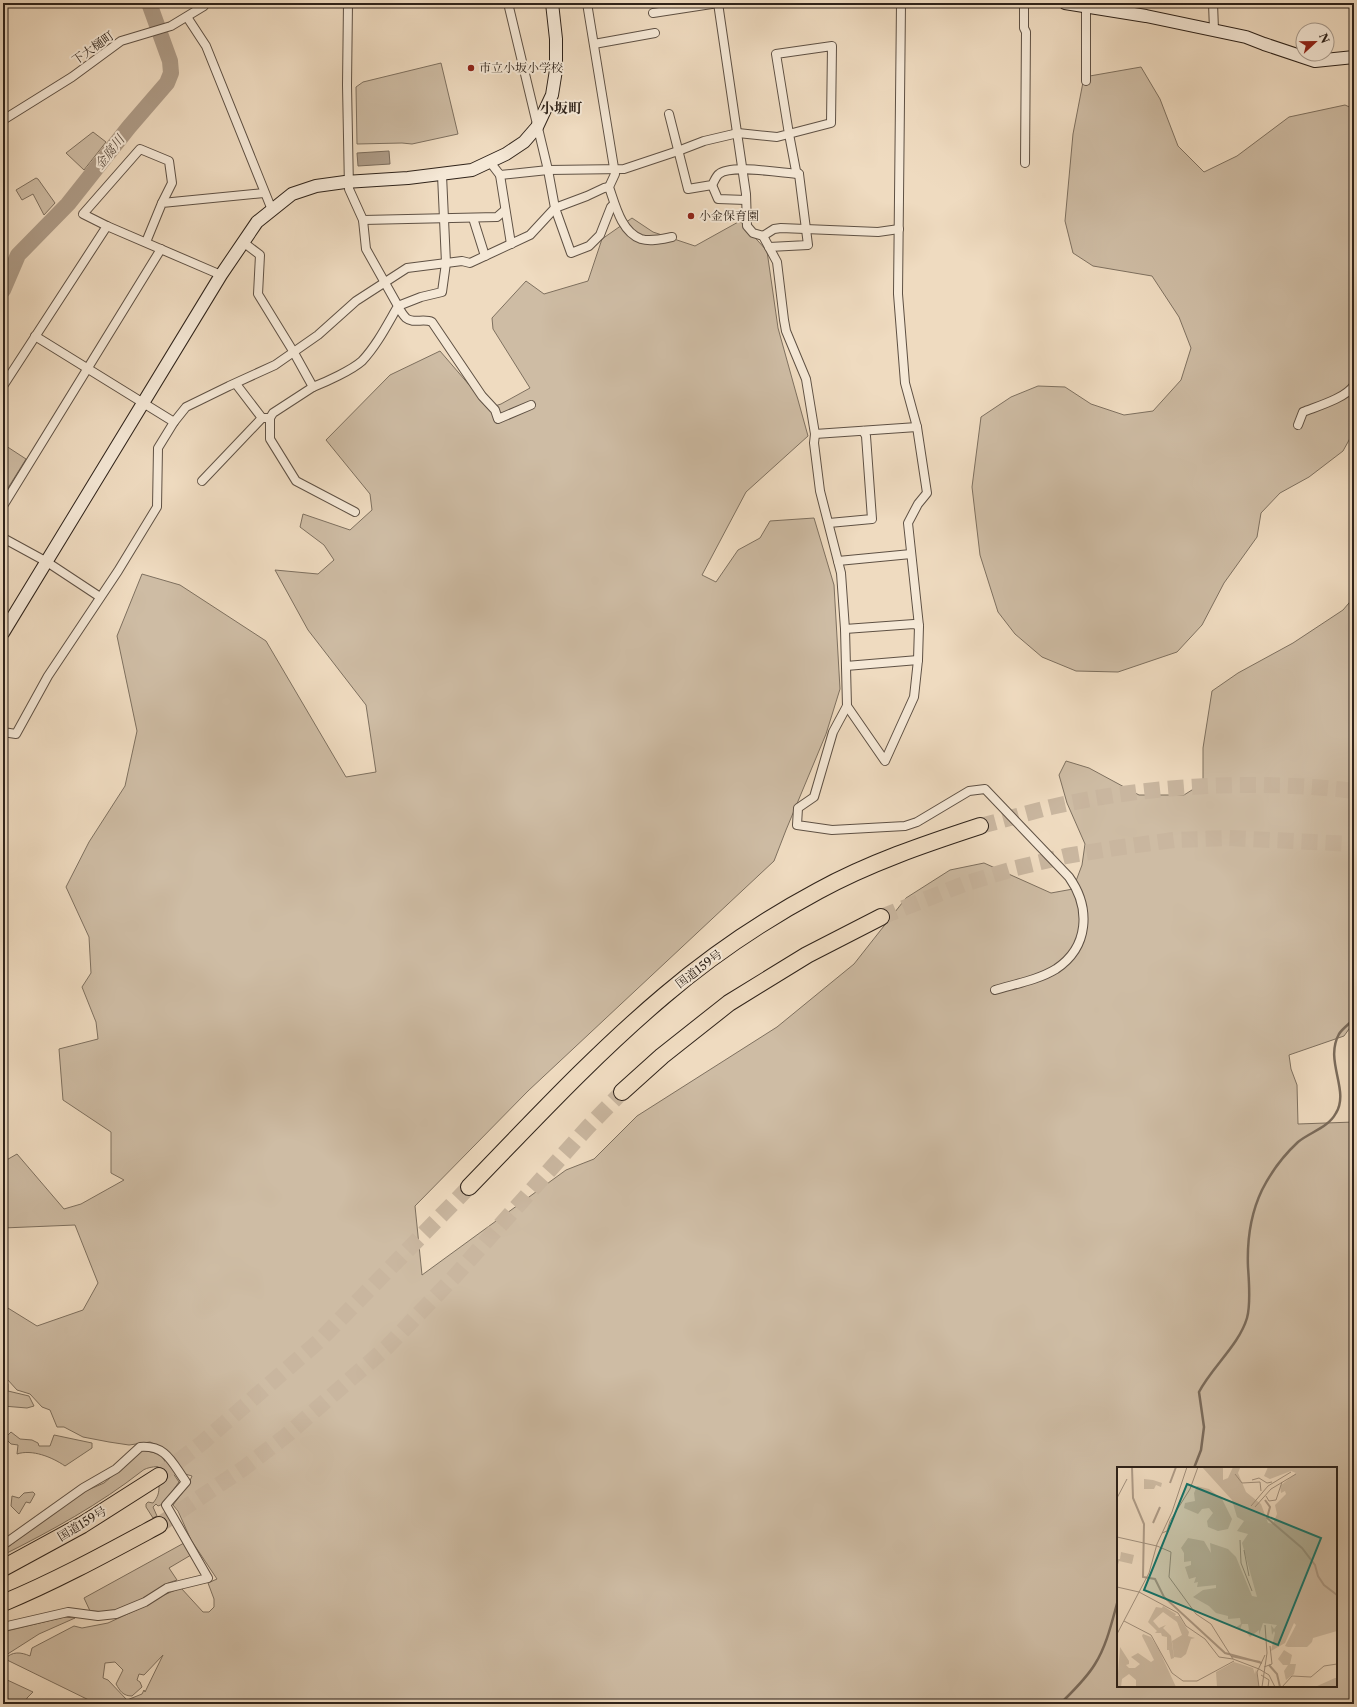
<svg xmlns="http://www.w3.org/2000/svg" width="1357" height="1707" font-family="'Libre Caslon Text','Noto Serif JP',serif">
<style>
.green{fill:#cebca4;stroke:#7e705f;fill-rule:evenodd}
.water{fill:#ae9c88;stroke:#7b6c5c}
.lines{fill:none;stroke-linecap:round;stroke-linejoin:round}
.stream{stroke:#7b6c5c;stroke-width:2.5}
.river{stroke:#ae9c88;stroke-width:16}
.highway-tunnel{stroke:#c9b69f;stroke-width:16;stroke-dasharray:16 8;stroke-linecap:butt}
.street-casing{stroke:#5f5144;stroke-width:10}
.secondary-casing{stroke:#2f231a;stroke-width:14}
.highway-casing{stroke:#2f231a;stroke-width:18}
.street{stroke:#f5e8d6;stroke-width:8}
.secondary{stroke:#f5e8d6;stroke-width:12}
.highway{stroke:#efdbc0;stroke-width:16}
.poi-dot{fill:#8f2418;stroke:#f5e8d6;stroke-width:1.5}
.labels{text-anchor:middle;stroke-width:4;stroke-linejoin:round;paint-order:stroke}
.street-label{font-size:12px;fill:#2f231a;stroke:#f5e8d6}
.poi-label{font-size:12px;fill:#2f231a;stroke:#f5e8d6;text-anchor:start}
.water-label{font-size:13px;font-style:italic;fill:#5b4d40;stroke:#f5e8d6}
.quarter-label{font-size:14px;font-weight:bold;fill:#2f231a;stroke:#f5e8d6}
.inset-river{fill:none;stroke:#ae9c88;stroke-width:2}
.inset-road{fill:none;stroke:#a2917e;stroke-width:1}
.view{fill:#0f766e;fill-opacity:0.15;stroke:#0f766e;stroke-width:2}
.inset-edge{fill:none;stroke:#2f231a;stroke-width:2}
</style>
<rect width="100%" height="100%" fill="#efdbc0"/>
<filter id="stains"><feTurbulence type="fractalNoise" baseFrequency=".005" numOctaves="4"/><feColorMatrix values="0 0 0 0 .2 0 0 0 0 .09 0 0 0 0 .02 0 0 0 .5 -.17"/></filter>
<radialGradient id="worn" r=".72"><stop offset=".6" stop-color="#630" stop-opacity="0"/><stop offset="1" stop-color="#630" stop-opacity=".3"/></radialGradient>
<g class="green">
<path d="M 441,63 L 458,134 L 412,144 L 402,143 L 357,144 L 356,87 L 363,82 Z"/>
<path d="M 1141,67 L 1160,99 L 1178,146 L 1204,172 L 1237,156 L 1289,117 L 1345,105 L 1354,109 L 1354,431 L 1343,451 L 1309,477 L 1280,493 L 1261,513 L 1257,537 L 1224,583 L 1202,625 L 1177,652 L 1118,672 L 1076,671 L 1042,657 L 1015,634 L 998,612 L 980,555 L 972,487 L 981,417 L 1011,397 L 1038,386 L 1065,387 L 1091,404 L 1124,415 L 1153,411 L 1181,380 L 1191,348 L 1179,317 L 1152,276 L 1093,266 L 1073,253 L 1065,221 L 1073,134 L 1084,77 Z"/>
<path d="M 93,132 L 106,142 L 84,170 L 66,153 Z"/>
<path d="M 36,178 L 38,179 L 55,203 L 44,215 L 33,194 L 22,200 L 16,190 Z"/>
<path d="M 632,218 L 653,232 L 695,246 L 740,221 L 767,251 L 778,328 L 808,436 L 746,492 L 702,575 L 716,582 L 738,550 L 760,538 L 770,521 L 814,518 L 834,585 L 840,689 L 826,734 L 786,830 L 774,861 L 528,1091 L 415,1206 L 422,1275 L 566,1170 L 594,1159 L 637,1116 L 777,1027 L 854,964 L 906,898 L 950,870 L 984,863 L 1051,893 L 1073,889 L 1082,865 L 1085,844 L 1067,803 L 1059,775 L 1066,761 L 1089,768 L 1139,795 L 1184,795 L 1203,783 L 1203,748 L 1212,691 L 1238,673 L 1293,643 L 1343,610 L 1354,597 L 1354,1022 L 1344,1036 L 1289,1055 L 1291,1069 L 1297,1085 L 1298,1124 L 1354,1122 L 1354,1704 L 97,1704 L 5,1659 C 12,1651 21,1652 30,1656 L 32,1648 L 74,1626 L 82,1628 L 108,1623 L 149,1604 L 161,1596 L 181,1588 L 203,1612 L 209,1612 L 214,1607 L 214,1599 L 208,1583 L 217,1579 L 191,1540 L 178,1511 L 173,1505 L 188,1485 L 192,1476 L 185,1474 L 165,1449 L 150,1442 L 129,1445 L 109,1442 L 83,1437 L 64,1427 L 57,1427 L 50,1410 L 42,1407 L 30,1394 L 17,1390 L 7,1379 L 3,1379 L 3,1305 L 37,1326 L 83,1310 L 98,1283 L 75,1225 L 3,1228 L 3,1162 L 17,1154 L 64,1209 L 81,1204 L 124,1180 L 111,1173 L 111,1132 L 63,1100 L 59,1049 L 98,1039 L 96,1022 L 82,987 L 91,973 L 89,937 L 66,887 L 89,842 L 125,786 L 137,731 L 117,636 L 142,574 L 180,585 L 266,641 L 346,777 L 376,772 L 366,705 L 308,630 L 275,570 L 318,574 L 334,560 L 324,545 L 300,527 L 303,514 L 350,530 L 372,510 L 370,494 L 326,440 L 390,375 L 440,351 L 489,408 L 501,404 L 530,388 L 493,329 L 492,318 L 526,281 L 544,294 L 588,281 L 602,239 ZM 1118,1468 L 1336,1468 L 1336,1686 L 1118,1686 ZM 163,1655 L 145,1692 L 144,1690 L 142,1694 L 127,1700 L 108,1680 L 103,1678 L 105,1663 L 115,1662 L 123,1670 L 116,1684 C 120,1691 123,1696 132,1696 L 142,1687 L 140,1682 L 137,1680 L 139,1674 L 144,1675 Z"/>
<path d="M 3,444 L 26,459 L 3,496 Z"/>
<path d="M 6,1381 L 8,1384 L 8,1391 L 29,1396 L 34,1406 L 27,1408 L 3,1406 L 3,1382 Z"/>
<path d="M 11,1432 L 20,1439 L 32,1440 L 38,1443 L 39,1446 L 50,1446 L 54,1435 L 92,1443 L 92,1448 L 65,1466 C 52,1457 32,1449 17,1454 L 18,1445 L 11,1444 L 5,1438 Z"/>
<path d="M 143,1450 L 160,1454 L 179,1482 L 163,1504 L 158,1506 L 156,1504 L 153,1507 L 157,1516 L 153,1518 L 146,1507 L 146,1504 L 148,1502 L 153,1503 C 158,1497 159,1493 159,1486 C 165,1480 167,1476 165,1468 C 161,1465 146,1467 142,1471 C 100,1504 51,1531 3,1555 L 3,1550 L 5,1549 L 81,1493 L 104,1483 Z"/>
<path d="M 33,1492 L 35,1494 L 30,1503 L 26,1502 L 19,1514 L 11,1506 L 12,1496 L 19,1498 L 24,1493 Z"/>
<path d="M 184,1543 L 191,1555 L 169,1568 L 177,1580 L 168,1583 L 137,1602 L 110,1612 L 90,1611 L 84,1598 Z"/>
<path d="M 64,1617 L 75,1618 L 39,1634 L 3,1657 L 3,1632 Z"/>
<path d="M 3,1678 L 33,1692 L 27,1698 L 25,1704 L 3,1704 Z"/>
</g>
<path class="water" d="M 389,151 L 390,164 L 358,166 L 357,153 Z"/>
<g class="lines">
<g class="stream">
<path d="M 1194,1468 L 1201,1450 L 1204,1427 L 1199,1392 C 1212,1367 1239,1345 1247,1318 C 1251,1304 1249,1282 1248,1267 C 1247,1242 1251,1213 1262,1190 C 1271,1172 1283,1156 1298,1142 C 1310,1132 1328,1128 1336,1113 C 1350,1090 1324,1061 1339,1034 C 1342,1029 1349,1024 1354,1019"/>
<path d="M 1060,1704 C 1072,1692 1086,1679 1095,1664 C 1107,1645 1112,1621 1118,1600"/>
</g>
<path class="river" d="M 3,290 L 18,255 L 68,204 L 129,127 L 167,83 L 171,73 L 170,61 L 149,3"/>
<g class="highway-tunnel">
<path d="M 980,826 C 1004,820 1027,813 1051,807 C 1148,785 1256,779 1354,791"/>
<path d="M 881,917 L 964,884 L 1016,868 L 1066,856 L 1115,848 L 1174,840 L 1229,838 L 1354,844"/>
<path d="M 159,1476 L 202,1443 L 319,1341 L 469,1187"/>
<path d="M 159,1525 L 244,1468 L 287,1435 L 387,1347 L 455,1276 L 588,1127 L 622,1092"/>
</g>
<defs>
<g id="street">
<path d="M 587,3 L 615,174 L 609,187 C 615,204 621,232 641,239 C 651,242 662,239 672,237"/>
<path d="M 718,3 L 746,194 L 747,226 L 753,233 L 763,236 L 777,262 L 784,320 L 786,331 L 806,379 L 815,434 L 814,443 L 820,491 L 841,573 L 845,629 L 914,624 L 919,626"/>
<path d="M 1024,3 L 1024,28 L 1026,32 L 1025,163"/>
<path d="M 1213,3 L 1214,30"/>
<path d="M 1086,6 L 1086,81"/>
<path d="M 653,13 L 718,3"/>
<path d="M 187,17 L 206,46 L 272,210"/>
<path d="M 594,44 L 655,33"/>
<path d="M 669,114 L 688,189 L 712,185 C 714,182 716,176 719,174 C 731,164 782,173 799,174"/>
<path d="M 3,120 L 72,77 L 121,41 L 171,26 L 204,6 L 205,3"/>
<path d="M 490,162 L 500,175 L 548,170 L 624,169 L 678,151 L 704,141 L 738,133 L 777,137 L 831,123 L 832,46 L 776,54 L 789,134 L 796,171 L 799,174 L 808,245 L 769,247"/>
<path d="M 442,175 L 446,263 L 442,292 L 421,297 L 398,306 C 400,310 403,315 406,318 C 413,324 424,318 432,322 L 482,396 L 495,410 L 498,419 L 531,405"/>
<path d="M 500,175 L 511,244"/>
<path d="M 712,185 L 718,199 L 746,200"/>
<path d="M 609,187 L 604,188 L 587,196 L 555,208 L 571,253 L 589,246 L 600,235 L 611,207 L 614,204"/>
<path d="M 473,218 L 485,256"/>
<path d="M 363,220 L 497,217 L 505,210"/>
<path d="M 107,226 L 83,214 L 140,149 L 169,161 L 172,183 L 162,203"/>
<path d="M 763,236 L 774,229 L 781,228 L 878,232 L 899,229"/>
<path d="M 146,242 L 162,203 L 264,193"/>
<path d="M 243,242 L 260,255 L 258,294 L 293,351 L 313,387 C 326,382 352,370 362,361 C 377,345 387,325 398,306 L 366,249 L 363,220 L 349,189 L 347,85 L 348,3"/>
<path d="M 35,336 L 174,422"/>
<path d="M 236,384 L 262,418 L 270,418 L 273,413 L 313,387"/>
<path d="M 3,386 L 107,226 L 221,275"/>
<path d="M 270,418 L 270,439 L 296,481 L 355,512"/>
<path d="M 1298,425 L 1303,412 C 1318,406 1346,398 1354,385"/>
<path d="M 815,434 L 917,427"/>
<path d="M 202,481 L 262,418"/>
<path d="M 3,506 L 161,249"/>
<path d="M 829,523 L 872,519 L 866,436 L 863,431"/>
<path d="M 3,538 L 47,562 L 100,597"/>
<path d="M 838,561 L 911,554"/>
<path d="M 845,629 L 847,706 L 833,732 L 814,797 L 798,808 L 797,825 L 832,830 L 905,826 L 917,822 L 969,791 L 985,789 L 1069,877 C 1091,908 1089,947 1056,969 C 1038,980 1015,984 995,990"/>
<path d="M 846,666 L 918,660"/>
<path d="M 847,706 L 885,761 L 914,697 L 918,660 L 919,626 L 908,523 L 918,504 L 927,493 L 917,427 L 905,383 L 898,294 L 901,3"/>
<path d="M 3,732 L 16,734 L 48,676 L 118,571 L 157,507 L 158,448 L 174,422 L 186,407 L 229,386 L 275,365 L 318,335 L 356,301 L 407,268 L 462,261 L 470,263 L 530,235 L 555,208 L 548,170 L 508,3"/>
<path d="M 3,1545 L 83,1488 L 116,1469 L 140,1447 C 167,1445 172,1463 186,1482 L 166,1505 L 208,1578 L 167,1588 L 145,1602 L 116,1614 L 98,1616 L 68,1612 L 3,1627"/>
</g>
<g id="secondary">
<path d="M 1065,3 L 1146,16 L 1246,37 L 1264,44 L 1315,61 L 1354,57"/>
<path d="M 3,633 L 221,275 L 257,222 L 292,194 L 316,186 L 345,182 L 408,178 L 472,170 L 506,154 L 524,142 L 537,127 L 552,95 L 556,70 L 556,39 L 552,3"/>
</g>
<g id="highway">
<path d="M 622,1092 L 662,1056 L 729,1003 L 807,955 L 881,917"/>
<path d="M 469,1187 C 533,1121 595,1054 665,995 C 712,955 764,920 818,891 C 869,863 925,844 980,826"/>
<path d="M 3,1568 L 82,1525 L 159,1476"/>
<path d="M 3,1603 C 58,1580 107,1553 159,1525"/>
</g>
</defs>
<use href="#street" class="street-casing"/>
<use href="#secondary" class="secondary-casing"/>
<use href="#highway" class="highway-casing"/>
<use href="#street" class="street"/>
<use href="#secondary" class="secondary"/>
<use href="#highway" class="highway"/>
</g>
<g class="poi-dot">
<circle cx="471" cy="68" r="4"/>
<circle cx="691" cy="216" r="4"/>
</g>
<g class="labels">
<g class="street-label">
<text transform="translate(93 48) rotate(-35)" y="4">下大樋町</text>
<text transform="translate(699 969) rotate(-37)" y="4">国道159号</text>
<text transform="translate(82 1524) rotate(-31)" y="4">国道159号</text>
</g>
<g class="poi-label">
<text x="479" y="72">市立小坂小学校</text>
<text x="699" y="220">小金保育園</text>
</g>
<g class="water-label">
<text transform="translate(109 152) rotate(-52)" y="5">金腐川</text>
</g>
<g class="quarter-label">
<text x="561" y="113">小坂町</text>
</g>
</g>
<g transform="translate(1117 1467)">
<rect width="220" height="220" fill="#efdbc0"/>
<path d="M 85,0 L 106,0 L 106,13 L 111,11 L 116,0 L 123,1 L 121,6 L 129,25 L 144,37 L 151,56 L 156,57 L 160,47 L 158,38 L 169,27 L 168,24 L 164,26 L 163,19 L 179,6 L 174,4 L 153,12 L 147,9 L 151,0 L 220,0 L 220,164 L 196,171 L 195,175 L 190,180 L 171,180 L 168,179 L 179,158 L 177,156 L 168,176 L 154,184 L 158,166 L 157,164 L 155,168 L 154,158 L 157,162 L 160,158 L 146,156 L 142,168 L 142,163 L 133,170 L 129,165 L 132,163 L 131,157 L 125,157 L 123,163 L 118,161 L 124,157 L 123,151 L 111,152 L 111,149 L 99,146 L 92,139 L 76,130 L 86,123 L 99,121 L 99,118 L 80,120 L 81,115 L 77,116 L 79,110 L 72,112 L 68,100 L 74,98 L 74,94 L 67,95 L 67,86 L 64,81 L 71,71 L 87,74 L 94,86 L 93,76 L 111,82 L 119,90 L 135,129 L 140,130 L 125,76 L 131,67 L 120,64 L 127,54 L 120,50 L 115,33 ZM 27,12 L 36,13 L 45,16 L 44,20 L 39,18 L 37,22 L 27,22 ZM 80,19 L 92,22 L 105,32 L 115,52 L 111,62 L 101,64 L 91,60 L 90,54 L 96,46 L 92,41 L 85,42 L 81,47 L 67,41 L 68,36 L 78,34 L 77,26 ZM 4,85 L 17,88 L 15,97 L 2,94 L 0,101 L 0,92 L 3,92 ZM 46,139 L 59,147 L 58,149 L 62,149 L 72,165 L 71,169 L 78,171 L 74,172 L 69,187 L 64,191 L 57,190 L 55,174 L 65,168 L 60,155 L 46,145 L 36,154 L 42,161 L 49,158 L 46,161 L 54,169 L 57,191 L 54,192 L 57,197 L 54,192 L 52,183 L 50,183 L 50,170 L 45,169 L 44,166 L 38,166 L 40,164 L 31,155 L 39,140 L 45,141 ZM 26,167 L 34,170 L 42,183 L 59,220 L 19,220 L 19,213 L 12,207 L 5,212 L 4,220 L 0,219 L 3,180 L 12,194 L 12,197 L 9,198 L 12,201 L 18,201 L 23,197 L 14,190 L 21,186 L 34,195 L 37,193 L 25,169 ZM 167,183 L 175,188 L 173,197 L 179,197 L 177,207 L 169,213 L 167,204 L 171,198 L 166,198 L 161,192 ZM 117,195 L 136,201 L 138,207 L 139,202 L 142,220 L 100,220 L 99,205 ZM 218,211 L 220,211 L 220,220 L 198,220 Z" fill="#cebca4"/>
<path class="inset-river" d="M 15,0 L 16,31 L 27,57 L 26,110 L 38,112 L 47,130 L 108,186 L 145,196M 53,16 L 59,0M 148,33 L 153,40 L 150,51 L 185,81 L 198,98 L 201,109 L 207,118 L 220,128M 36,56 L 43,40M 114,189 L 143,195M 152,198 L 160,207 L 163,220"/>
<path class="inset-road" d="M 118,7 L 125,16 L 143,15 L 144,24M 135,13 L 142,11 L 150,16 L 155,15M 149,29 L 152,34 L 159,33 L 165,15M 0,31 L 10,12M 134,39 L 151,19 L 174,5M 138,40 L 154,22 L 179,7M 45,66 L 50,64 L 53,54 L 73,22 L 81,0M 0,70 L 40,79M 123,73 L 124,96 L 135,124M 40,79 L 54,85 L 52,110 L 79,147 L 94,157 L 116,192M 127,83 L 132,109M 0,120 L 22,125M 22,125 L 61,146 L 69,159 L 88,172 L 102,190 L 116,192 L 142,202 L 152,208 L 158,220M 7,154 L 34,168 L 55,206 L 66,214 L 80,214 L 117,194M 0,167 L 32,106 L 40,77 L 55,45 L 70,0M 147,200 L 155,197 L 153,179M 144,208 L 152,213 L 151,220M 142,220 L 140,205 L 148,188M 145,220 L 150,186 L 148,158M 165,220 L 175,209 L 194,210 L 207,199 L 220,197"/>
<path class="view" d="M 70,17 L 204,71 L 161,178 L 27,123 Z"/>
<rect width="220" height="220" class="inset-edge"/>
</g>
<rect width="1357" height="1707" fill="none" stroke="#efdbc0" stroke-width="16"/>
<rect x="4" y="4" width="1349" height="1699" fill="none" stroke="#2f231a" stroke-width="2"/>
<rect x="8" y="8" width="1341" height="1691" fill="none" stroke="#2f231a"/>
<g transform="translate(1315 42) rotate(68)"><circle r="19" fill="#f5e8d6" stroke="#a6998b"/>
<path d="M0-3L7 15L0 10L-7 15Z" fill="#8f2418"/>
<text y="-6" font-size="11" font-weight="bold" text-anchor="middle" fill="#2f231a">N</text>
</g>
<rect width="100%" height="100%" filter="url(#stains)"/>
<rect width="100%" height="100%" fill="url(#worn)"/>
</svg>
